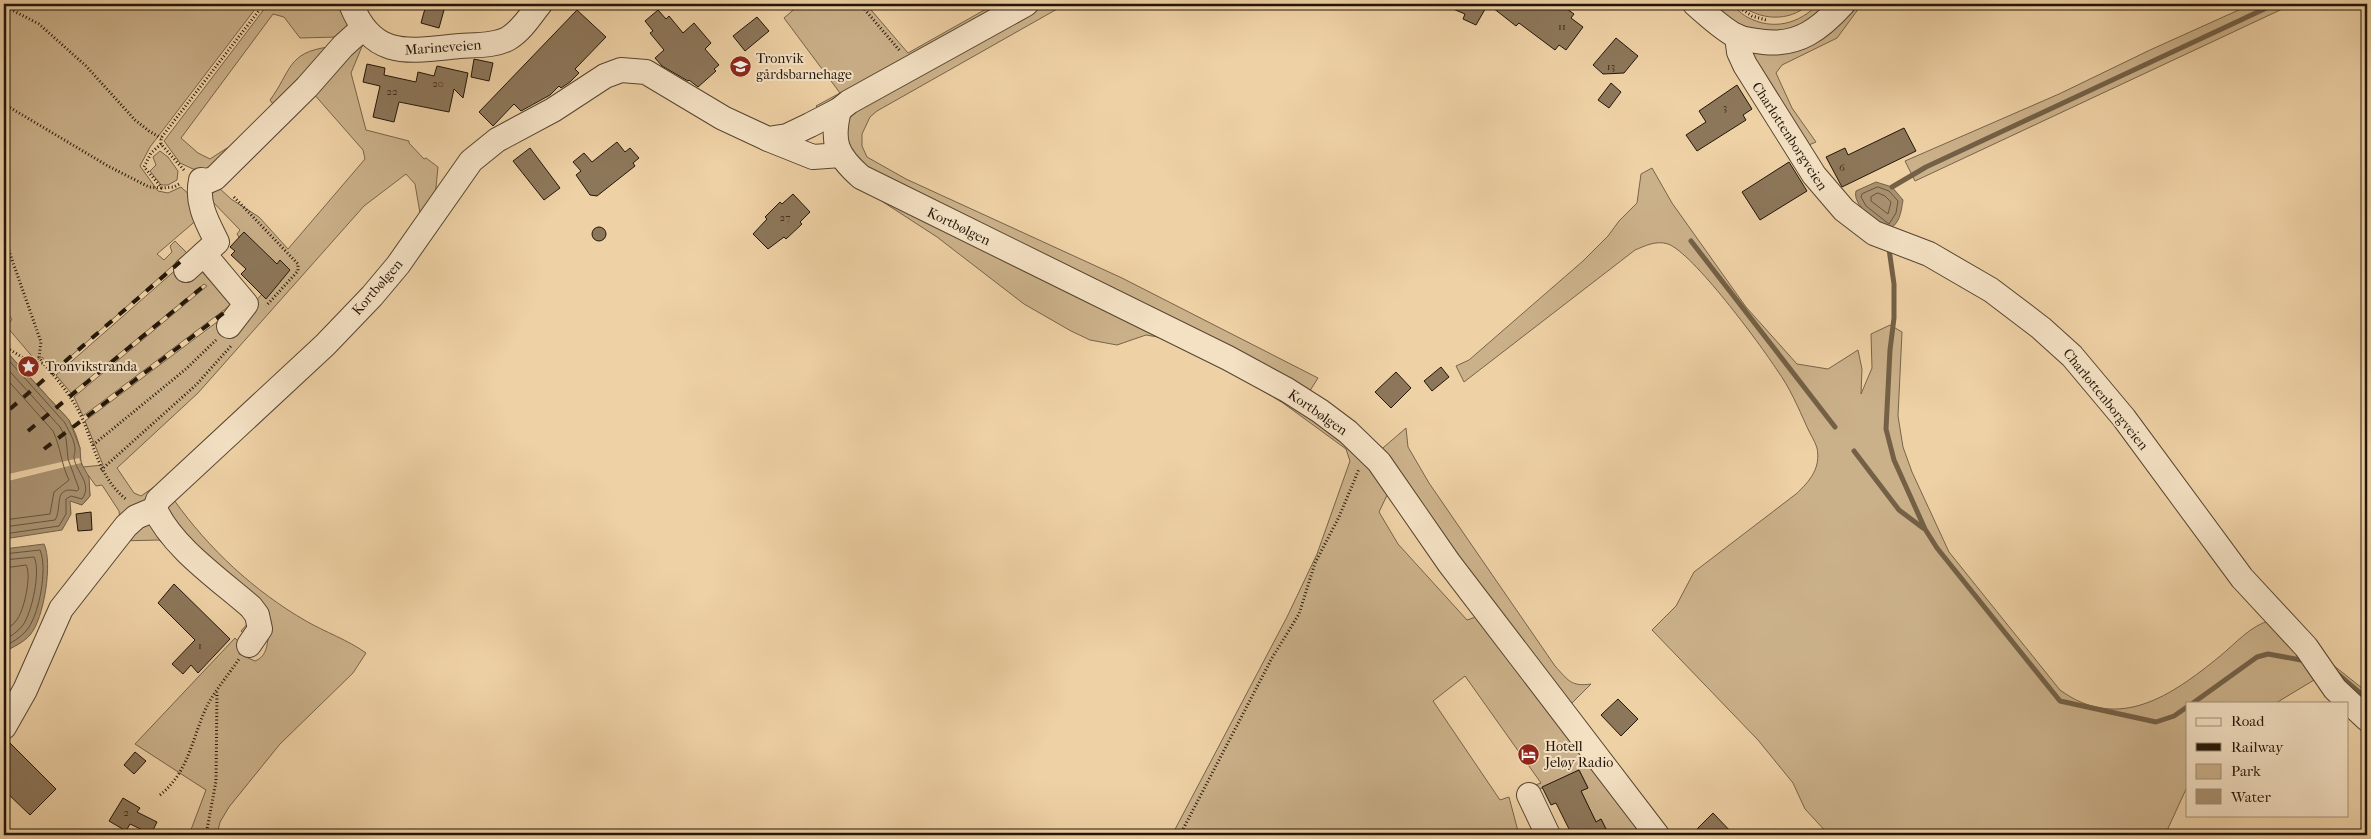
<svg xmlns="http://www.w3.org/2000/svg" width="2371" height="839" font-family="'IM FELL French Canon',serif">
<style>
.green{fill:#cbb18a;stroke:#776449;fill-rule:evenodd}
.water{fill:#a99170;stroke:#736046}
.pier{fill:#eed1a5}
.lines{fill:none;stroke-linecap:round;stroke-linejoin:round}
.shore{stroke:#66543c;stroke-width:1}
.stream{stroke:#736046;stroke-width:5}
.building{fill:#8d775a;stroke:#231608}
.minor-casing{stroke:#56452f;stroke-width:26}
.path{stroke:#231608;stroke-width:3;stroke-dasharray:1 2.5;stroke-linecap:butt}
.minor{stroke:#f4e1c4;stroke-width:24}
.rail{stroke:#231608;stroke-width:4;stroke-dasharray:9 9;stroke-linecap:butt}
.labels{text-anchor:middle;stroke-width:4;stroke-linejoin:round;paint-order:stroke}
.number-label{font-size:11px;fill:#3e2e1c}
.street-label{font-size:14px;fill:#231608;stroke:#f4e1c4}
.poi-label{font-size:14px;fill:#231608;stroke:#f4e1c4;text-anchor:start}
</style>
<rect width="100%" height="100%" fill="#eed1a5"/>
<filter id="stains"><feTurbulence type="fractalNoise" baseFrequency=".004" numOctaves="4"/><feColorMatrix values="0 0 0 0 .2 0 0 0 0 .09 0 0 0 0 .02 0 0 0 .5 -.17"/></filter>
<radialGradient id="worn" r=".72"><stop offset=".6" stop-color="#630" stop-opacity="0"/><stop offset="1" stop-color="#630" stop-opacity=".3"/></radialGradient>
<g class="green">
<path d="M 4,4 L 259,4 L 150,147 L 140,166 L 158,191 L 168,193 L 181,187 L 194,199 L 199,218 L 157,254 L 164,260 L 172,252 L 170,246 L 175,241 L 190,256 L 179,260 L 54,371 L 42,357 L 36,361 L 7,327 L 12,319 L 4,310 Z"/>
<path d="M 268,4 L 343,4 L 349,27 L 338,37 L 300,38 L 284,17 L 273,14 L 181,138 L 198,153 L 210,159 L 227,148 L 235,149 L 222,163 L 205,170 L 193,169 L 180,163 L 164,141 Z"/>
<path d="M 800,4 L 866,4 L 908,53 L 995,4 L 1017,4 L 820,110 L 816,106 L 840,93 L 784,18 Z"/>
<path d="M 1035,4 L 1066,4 L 877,111 L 870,117 L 862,134 L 862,146 L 867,157 L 906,179 L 1122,278 L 1318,378 L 1306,397 L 852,164 L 841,121 L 846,113 Z"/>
<path d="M 1704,4 C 1711,4 1721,2 1727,4 C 1734,5 1741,14 1747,17 C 1773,31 1799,24 1818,4 L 1837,4 L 1805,29 L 1748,33 Z"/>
<path d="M 1739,4 L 1809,4 C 1789,23 1759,20 1739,4 Z"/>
<path d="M 1850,4 L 1862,4 L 1837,38 L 1782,65 L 1776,73 L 1792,108 L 1816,142 L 1802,148 L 1748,46 L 1771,49 Z"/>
<path d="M 2252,4 L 2293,4 L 1915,181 L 1905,161 L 2059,94 L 2150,50 Z"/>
<path d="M 363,44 L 351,73 L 366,130 L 409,141 L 409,143 L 424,159 L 426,158 L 438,167 L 435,197 L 395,262 L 223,436 L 120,522 L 119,511 L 102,485 L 96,486 L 88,475 L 90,496 L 82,505 L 77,503 L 4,349 L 69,420 L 76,435 L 80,448 L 79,456 L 83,467 L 103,465 L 85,421 L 221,319 L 242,317 L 269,286 L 237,234 L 240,230 L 209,198 L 217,186 L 231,199 L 259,217 L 288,249 L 365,159 L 363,150 L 313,93 L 293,106 ZM 406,174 L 415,184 L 420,213 L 390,262 L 367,289 L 180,469 L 141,496 L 134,493 L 117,468 L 198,393 L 364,206 Z"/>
<path d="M 329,47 L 278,105 L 272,103 L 270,100 C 291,72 287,52 329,47 Z"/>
<path d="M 160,151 L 168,157 L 178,171 L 177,180 L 168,185 L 161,185 L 150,171 L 156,165 L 153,157 Z"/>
<path d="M 1652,168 L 1672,203 L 1746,307 L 1797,364 L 1828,369 L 1858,350 L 1862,369 L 1861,394 L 1872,368 L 1871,334 L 1890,325 L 1902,332 L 1898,416 L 1903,447 L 1912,472 L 1949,552 L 2060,690 C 2119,733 2172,695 2219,657 C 2236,643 2250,626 2271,620 L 2047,337 L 2309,646 L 2367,692 L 2367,729 L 2319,677 L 2276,703 L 2187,703 L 2187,787 L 2165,835 L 1829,835 L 1805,809 L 1793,783 L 1758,740 L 1652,630 L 1676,606 L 1694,572 L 1796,494 C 1810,481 1821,468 1817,448 C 1815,441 1810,434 1807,427 C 1798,407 1790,388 1777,370 C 1760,344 1693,253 1668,244 C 1656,240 1645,246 1635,250 L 1464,382 L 1456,366 L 1469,360 L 1583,261 L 1608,236 L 1619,221 L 1637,203 L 1641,174 Z"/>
<path d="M 473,171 L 174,500 C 209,549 254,591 306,621 C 325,632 348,640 366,653 L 353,673 L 280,744 L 229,807 L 220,822 L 217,835 L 189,835 L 206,790 L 135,744 L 235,638 L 240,643 L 239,654 L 255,661 C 268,656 267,643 269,631 L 201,557 L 163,507 Z"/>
<path d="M 877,198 L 1225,362 L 1354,443 L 1389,491 L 1379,512 L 1398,544 L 1467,620 L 1482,615 L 1653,835 L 1609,835 L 1601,819 L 1596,822 L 1581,791 L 1588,788 L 1579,770 L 1538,790 L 1527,788 L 1541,783 L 1465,676 L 1433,701 L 1500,800 L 1509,797 L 1519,835 L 1172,835 L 1287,617 L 1317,554 L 1350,461 L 1346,449 L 1283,403 L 1245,380 L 1164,338 L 1146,335 L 1117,345 L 1090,340 L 1071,331 L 1024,304 L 937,237 Z"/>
<path d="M 179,267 L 198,267 L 233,308 L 228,307 L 83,416 L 74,397 L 207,286 L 204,284 L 71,393 L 56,375 Z"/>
<path d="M 1406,428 L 1408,447 L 1429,483 L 1555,666 C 1568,680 1571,687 1591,684 L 1567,708 L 1377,453 Z"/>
<path d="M 144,517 L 254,622 L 243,633 L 241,631 L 249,622 L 159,540 L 118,541 Z"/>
</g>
<g class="water">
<path d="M 1876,182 L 1892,187 L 1903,200 C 1901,212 1900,225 1887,230 C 1877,221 1852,206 1856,191 Z"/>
<path d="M 4,349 L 69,420 L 80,448 L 81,463 L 89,477 L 90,496 L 82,505 L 70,501 L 71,514 L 62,530 L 4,539 Z"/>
<path d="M 44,544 C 53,562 44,619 30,635 C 23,643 13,647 4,652 L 4,549 Z"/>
</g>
<path class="pier" d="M 79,458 L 81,463 L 4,482 L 4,475 Z"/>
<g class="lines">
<g class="shore">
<path d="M 1878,187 L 1889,191 L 1898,201 L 1896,213 L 1889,224 L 1866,206 L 1861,197 L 1862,194 Z"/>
<path d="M 1878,193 L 1885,196 L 1891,202 L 1888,214 L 1871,201 L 1871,197 Z"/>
<path d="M 4,355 L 65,423 C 69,432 75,440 75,450 C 75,454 74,453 74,458 C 76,472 93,484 82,499 L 71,496 L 66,499 L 66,514 L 59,526 L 4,534"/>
<path d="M 4,365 L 60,427 L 66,438 L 68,459 L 79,489 L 77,491 C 52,485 63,508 55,520 L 4,527"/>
<path d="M 4,376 L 53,431 C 61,448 61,464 69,480 L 54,492 L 50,514 L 4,520"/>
<path d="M 4,554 L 40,550 C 48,568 39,617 26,631 C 20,638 12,642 4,647"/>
<path d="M 4,560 L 34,557 C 41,571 32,612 23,625 C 18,632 11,636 4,640"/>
<path d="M 4,568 L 26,565 C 32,575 24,612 16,621 C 13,625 8,628 4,631"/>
</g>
<g class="stream">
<path d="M 1892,187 L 1926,167 L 2275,4"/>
<path d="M 1691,241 L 1835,427"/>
<path d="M 1889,249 L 1894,284 L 1894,318 L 1890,350 L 1886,429 L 1894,460 L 1925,529 L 1937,548 L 2060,701 L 2156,722 L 2174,716 L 2187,707"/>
<path d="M 1854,451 L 1899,510 L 1923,528"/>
<path d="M 2333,670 L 2367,699"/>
<path d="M 2193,703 L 2257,657 L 2268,654 L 2301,660"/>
</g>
</g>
<g class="building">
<path d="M 1441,4 L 1560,4 L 1574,14 L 1571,18 L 1583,27 L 1566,50 L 1559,45 L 1555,50 L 1519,23 L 1516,26 L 1488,4 L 1476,25 L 1463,19 L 1465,14 Z"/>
<path d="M 426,5 L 444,10 L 439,28 L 421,23 Z"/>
<path d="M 577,10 L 606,37 L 575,69 L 579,73 L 570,82 L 561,88 L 559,86 L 550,95 L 521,111 L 514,104 L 493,126 L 479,112 Z"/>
<path d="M 658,10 L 666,19 L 669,16 L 683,33 L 694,23 L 711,43 L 705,49 L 719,65 L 714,69 L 716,71 L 698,87 L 689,80 L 688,81 L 662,66 L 655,58 L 664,50 L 650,33 L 653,31 L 645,21 Z"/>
<path d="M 757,17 L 769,31 L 745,51 L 733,36 Z"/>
<path d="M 1616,38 L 1638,56 L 1624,73 L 1603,74 L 1593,65 Z"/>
<path d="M 474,59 L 493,63 L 489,81 L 471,77 Z"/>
<path d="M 367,64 L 385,68 L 384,75 L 416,82 L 418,72 L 434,76 L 437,66 L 468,73 L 463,98 L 454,89 L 449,112 L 399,102 L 394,122 L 373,117 L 380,86 L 363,82 Z"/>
<path d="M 1611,83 L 1621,92 L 1609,108 L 1598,100 Z"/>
<path d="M 1737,85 L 1752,109 L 1743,115 L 1746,120 L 1697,151 L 1686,135 L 1706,122 L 1699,111 Z"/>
<path d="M 1904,128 L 1916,151 L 1842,187 L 1826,157 L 1845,148 L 1848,155 Z"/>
<path d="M 617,142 L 625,152 L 630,148 L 639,158 L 633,163 L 635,166 L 597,196 L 590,195 L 576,175 L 581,171 L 573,162 L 584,153 L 592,162 Z"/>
<path d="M 530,148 L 560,188 L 544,200 L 513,161 Z"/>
<path d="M 1789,162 L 1807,191 L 1760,220 L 1742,192 Z"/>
<path d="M 793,194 L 810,212 L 800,222 L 802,224 L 786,239 L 784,237 L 768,249 L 753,234 L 767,219 L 765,217 L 780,202 L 782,204 Z"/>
<circle cx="599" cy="234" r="7"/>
<path d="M 244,232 L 277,264 L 280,260 L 290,270 L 266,299 L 241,274 L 246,269 L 231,255 L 235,251 L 230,247 Z"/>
<path d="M 1441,367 L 1449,377 L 1432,391 L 1424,381 Z"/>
<path d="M 1396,372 L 1411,388 L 1391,408 L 1375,392 Z"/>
<path d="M 91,512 L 92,530 L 78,531 L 76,514 Z"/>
<path d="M 174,584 L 230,639 L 198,673 L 191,665 L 183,674 L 172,664 L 195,640 L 158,603 Z"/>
<path d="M 1618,699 L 1638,719 L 1621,736 L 1601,715 Z"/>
<path d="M 7,740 L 56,789 L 30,815 L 4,790 L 4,741 Z"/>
<path d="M 135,752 L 146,761 L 134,774 L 124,765 Z"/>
<path d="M 1579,770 L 1588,788 L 1581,791 L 1596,822 L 1601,819 L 1609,835 L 1566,835 L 1571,833 L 1556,803 L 1551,805 L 1542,787 Z"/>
<path d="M 123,798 L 140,808 L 137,812 L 157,822 L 151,834 L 130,824 L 126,831 L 109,821 Z"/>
<path d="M 1713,813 L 1734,835 L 1691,835 Z"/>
</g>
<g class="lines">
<defs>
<g id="minor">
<path d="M 351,4 C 373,60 409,51 460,46 C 475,45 496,46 509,38 C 522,30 531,15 540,4"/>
<path d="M 1695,4 C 1708,15 1722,29 1738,37 C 1746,40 1755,41 1764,42 C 1799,46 1821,28 1843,4"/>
<path d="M 1737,36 L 1739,52 L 1745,65 L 1814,175 L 1844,210 L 1874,233 L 1929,254 L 1991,290 L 2041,328 L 2072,356 L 2124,418 L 2242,578 L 2306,647 L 2335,689 L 2367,719"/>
<path d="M 839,110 C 831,142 836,155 861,177 L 1228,358 L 1287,390 L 1320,411 L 1348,432 L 1379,462 L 1449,563 L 1657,835"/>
<path d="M 768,139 L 813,157 L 841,155"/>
<path d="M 204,254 L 246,304 L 229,326"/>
<path d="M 186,270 L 217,242 C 207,222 196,203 201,180 L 208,181 L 215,178 L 307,87 L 343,46 L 363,28"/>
<path d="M 249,645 L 260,629 L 257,615 L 251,607 C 219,579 172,547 155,509 L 158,500 L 325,345 L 372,296 L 398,265 L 471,161 L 497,140 L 553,110 L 605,76 L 621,70 L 646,72 L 723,118 L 768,139 L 787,136 L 810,125 L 839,110 L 849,102 L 1026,4"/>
<path d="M 4,727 L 25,690 L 61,609 L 126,526 L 136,517 L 155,509"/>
<path d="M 1529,795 L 1548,835"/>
</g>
</defs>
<use href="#minor" class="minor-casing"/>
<g class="path">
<path d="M 860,4 L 900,51"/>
<path d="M 1734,4 L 1752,16 L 1766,20"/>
<path d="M 4,6 L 39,24 L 86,66 L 135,120 L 149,131 L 161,138"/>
<path d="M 4,104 L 108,166 L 149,187 L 162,188"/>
<path d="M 161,144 L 151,153 L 144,167 L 162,188 L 174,187 L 181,183"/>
<path d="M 184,170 L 161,144 L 161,138 L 264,4"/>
<path d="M 234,197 L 298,264 L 298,271 L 266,306"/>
<path d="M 4,237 L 41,342 L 39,357 L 43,363"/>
<path d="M 4,346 L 30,362 L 43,363 C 59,381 73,398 83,420 C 95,449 101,480 127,500"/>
<path d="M 93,445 L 186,369 L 216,340"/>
<path d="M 101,470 L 196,385 L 231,346"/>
<path d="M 160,795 C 190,771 192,736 208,704 C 217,688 229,674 239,659"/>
<path d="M 206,835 L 216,781 L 217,692"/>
<path d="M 1180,835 L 1272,658 L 1299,614 L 1315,563 L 1339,517 L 1359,469"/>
</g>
<use href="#minor" class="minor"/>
<g class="rail">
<path d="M 10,409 L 180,262"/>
<path d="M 28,431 L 205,285"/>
<path d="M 44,449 L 229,309"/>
</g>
</g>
<defs>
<symbol id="school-disc" viewBox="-11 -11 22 22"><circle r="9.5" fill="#8f2418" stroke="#f4e1c4"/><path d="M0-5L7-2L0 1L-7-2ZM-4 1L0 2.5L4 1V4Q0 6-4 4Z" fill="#fff"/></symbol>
<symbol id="sight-disc" viewBox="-11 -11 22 22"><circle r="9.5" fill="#8f2418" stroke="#f4e1c4"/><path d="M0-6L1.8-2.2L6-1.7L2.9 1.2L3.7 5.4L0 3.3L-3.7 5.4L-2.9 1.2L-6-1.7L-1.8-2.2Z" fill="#fff"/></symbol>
<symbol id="hotel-disc" viewBox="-11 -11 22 22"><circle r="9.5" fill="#8f2418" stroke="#f4e1c4"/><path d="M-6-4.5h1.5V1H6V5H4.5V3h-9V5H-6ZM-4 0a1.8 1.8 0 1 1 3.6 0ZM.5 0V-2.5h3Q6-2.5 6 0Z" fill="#fff"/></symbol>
</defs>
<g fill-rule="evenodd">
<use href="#school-disc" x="728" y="54" width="25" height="25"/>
<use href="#sight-disc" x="16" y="354" width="25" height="25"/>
<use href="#hotel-disc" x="1516" y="742" width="25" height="25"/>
</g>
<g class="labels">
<g class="number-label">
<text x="1562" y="30">11</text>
<text x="1611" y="70">13</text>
<text x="438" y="87">20</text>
<text x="392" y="95">22</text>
<text x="1725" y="111">3</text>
<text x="1842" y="171">6</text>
<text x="785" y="221">27</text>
<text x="200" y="649">1</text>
<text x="126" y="816">2</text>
</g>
<g class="street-label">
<text transform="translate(443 47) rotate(-4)" y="5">Marineveien</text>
<text transform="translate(1790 136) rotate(57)" y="5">Charlottenborgveien</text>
<text transform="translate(959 226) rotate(26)" y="5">Kortbølgen</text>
<text transform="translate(377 287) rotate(-49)" y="5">Kortbølgen</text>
<text transform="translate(2106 399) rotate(51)" y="5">Charlottenborgveien</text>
<text transform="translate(1318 412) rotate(35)" y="5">Kortbølgen</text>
</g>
<g class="poi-label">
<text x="756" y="63">Tronvik<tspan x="756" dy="16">gårdsbarnehage</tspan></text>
<text x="45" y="371">Tronvikstranda</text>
<text x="1545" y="751">Hotell<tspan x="1545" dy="16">Jeløy Radio</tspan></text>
</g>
</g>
<rect width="2371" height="839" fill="none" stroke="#eed1a5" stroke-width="20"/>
<rect x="5" y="5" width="2361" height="829" fill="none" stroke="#231608" stroke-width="2.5"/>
<rect x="10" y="10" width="2351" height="819" fill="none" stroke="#231608"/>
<rect x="2186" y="702" width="162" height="115" fill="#f4e1c4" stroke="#a09079"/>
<rect x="2196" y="718" width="25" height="8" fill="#f4e1c4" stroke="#a09079"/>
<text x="2231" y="726" font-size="15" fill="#231608">Road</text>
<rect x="2196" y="743" width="25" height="8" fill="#231608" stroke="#a09079"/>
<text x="2231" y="752" font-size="15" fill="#231608">Railway</text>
<rect x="2196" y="764" width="25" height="15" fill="#cbb18a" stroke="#a09079"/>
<text x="2231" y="776" font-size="15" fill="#231608">Park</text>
<rect x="2196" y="789" width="25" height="15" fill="#a99170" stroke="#a09079"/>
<text x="2231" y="802" font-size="15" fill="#231608">Water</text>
<rect width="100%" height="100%" filter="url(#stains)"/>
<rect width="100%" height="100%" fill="url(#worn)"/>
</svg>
